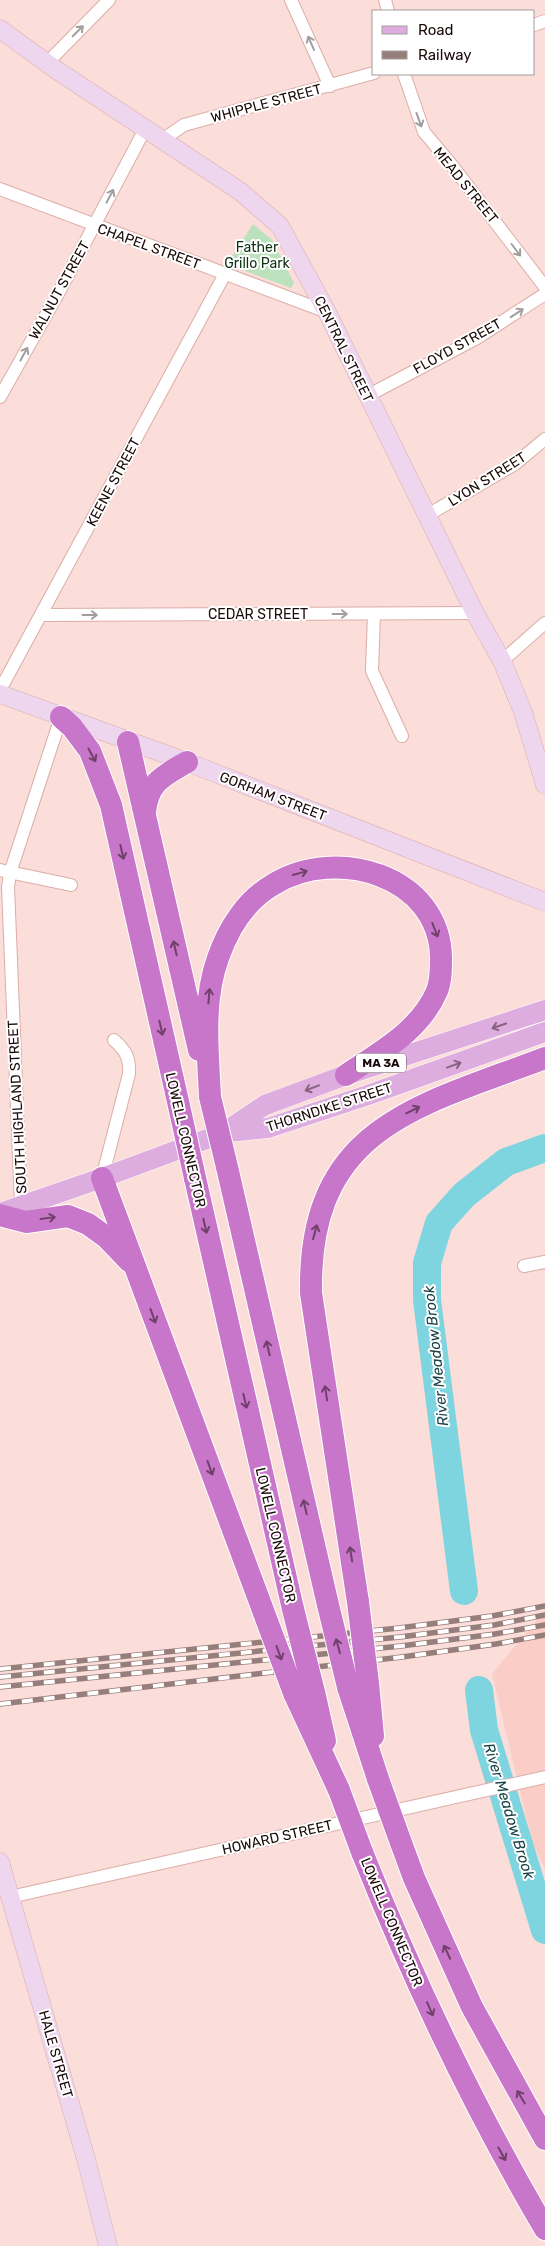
<svg xmlns="http://www.w3.org/2000/svg" width="545" height="2246" font-family="Rubik,sans-serif">
<style>
.built{fill:#fbcdc7}
.green{fill:#bbe2bd}
.lines{fill:none;stroke-linecap:round;stroke-linejoin:round}
.river{stroke:#7ed4df;stroke-width:28}
.street-casing{stroke:#dcada7;stroke-width:14}
.secondary-casing{stroke:#dcada7;stroke-width:19}
.primary-casing{stroke:#fff;stroke-width:21}
.highway-casing{stroke:#fff;stroke-width:24}
.street{stroke:#fff;stroke-width:12}
.secondary{stroke:#eed6ef;stroke-width:18}
.primary{stroke:#deaddf;stroke-width:20}
.highway{stroke:#c876ca;stroke-width:22}
.rail-casing{stroke:#967e7b;stroke-width:5.5}
.rail{stroke:#fff;stroke-width:4;stroke-dasharray:11;stroke-linecap:butt}
.highway-bridge-casing{stroke:#fff;stroke-width:24;stroke-linecap:butt}
.highway-bridge{stroke:#c876ca;stroke-width:22}
.oneway{stroke:#a39d9d}
.oneway2{stroke:#71406a}
.oneway3{stroke:#86647f}
.labels{text-anchor:middle;stroke-width:4;stroke-linejoin:round;paint-order:stroke}
.shield{fill:#fff;stroke:#5f5453;stroke-width:1}
.shield-label{font-size:12px;font-weight:bold;fill:#1a0a09}
.street-label{font-size:14px;fill:#1a0a09;stroke:#fff}
.park-label{font-size:14px;fill:#0e3213;stroke:#fff}
.water-label{font-size:15px;font-style:italic;fill:#1a4247;stroke:#fff}
</style>
<rect width="100%" height="100%" fill="#fbddd9"/>
<path class="built" d="M 545,1610 L 545,1869 L 533,1845 L 492,1674 Z"/>
<path class="green" d="M 253,224 L 272,240 L 294,283 L 291,288 L 227,264 Z"/>
<g class="lines">
<g class="river">
<path d="M 464,1591 L 427,1300 L 427,1263 L 439,1223 L 464,1195 L 506,1162 L 545,1148"/>
<path d="M 479,1690 L 484,1730 L 545,1930"/>
</g>
<defs>
<g id="street">
<path d="M 291,0 L 330,86"/>
<path d="M 385,0 L 388,11"/>
<path d="M 534,25 L 545,21"/>
<path d="M 47,63 L 109,0"/>
<path d="M 404,74 L 424,132 L 450,163 L 545,287"/>
<path d="M 162,140 L 184,125 L 374,73"/>
<path d="M 0,189 L 327,312"/>
<path d="M 367,396 L 477,338 L 545,294"/>
<path d="M 0,397 L 60,290 L 145,129"/>
<path d="M 426,516 L 515,464 L 545,439"/>
<path d="M 374,614 L 372,671 L 402,736"/>
<path d="M 41,615 L 475,613"/>
<path d="M 502,661 L 545,623"/>
<path d="M 0,690 L 225,274"/>
<path d="M 0,870 L 71,885"/>
<path d="M 102,1178 L 129,1074 C 130,1058 126,1051 114,1040"/>
<path d="M 21,1206 L 8,887 L 10,873 L 61,717"/>
<path d="M 524,1266 L 545,1262"/>
<path d="M 10,1897 L 545,1777"/>
</g>
<g id="secondary">
<path d="M 0,29 L 55,69 L 241,192 L 280,226 L 327,312 L 475,613 L 502,661 L 523,712 L 545,785"/>
<path d="M 0,694 L 187,762 L 545,902"/>
<path d="M 0,1862 L 86,2159 L 108,2246"/>
</g>
<g id="primary">
<path d="M 228,1132 L 268,1128 L 368,1095 L 545,1032"/>
<path d="M 0,1213 L 102,1178 L 223,1133 L 265,1105 L 346,1075 L 545,1010"/>
</g>
<g id="highway">
<path d="M 61,717 L 72,727 L 90,751 L 111,805 L 179,1106"/>
<path d="M 128,742 L 199,1050"/>
<path d="M 145,812 C 148,782 163,776 187,762"/>
<path d="M 210,1097 C 208,1052 202,1002 218,958 C 228,929 246,900 274,884 C 336,846 440,875 441,958 C 441,969 441,981 437,991 C 420,1031 380,1052 346,1075"/>
<path d="M 227,1167 L 328,1605"/>
<path d="M 102,1178 L 264,1613"/>
<path d="M 195,1178 L 293,1609"/>
<path d="M 0,1215 L 26,1222 L 68,1216 L 88,1224 L 106,1237 L 129,1261"/>
<path d="M 358,1602 L 311,1293 C 308,1127 416,1107 545,1058"/>
<path d="M 368,1683 L 373,1736"/>
<path d="M 348,1687 L 378,1779"/>
<path d="M 314,1692 L 325,1741"/>
<path d="M 294,1693 L 339,1790"/>
<path d="M 400,1840 L 414,1878 L 472,2007 L 545,2139"/>
<path d="M 362,1852 C 414,1982 474,2108 545,2229"/>
</g>
</defs>
<use href="#street" class="street-casing"/>
<use href="#secondary" class="secondary-casing"/>
<use href="#primary" class="primary-casing"/>
<use href="#highway" class="highway-casing"/>
<use href="#street" class="street"/>
<use href="#secondary" class="secondary"/>
<use href="#primary" class="primary"/>
<use href="#highway" class="highway"/>
<defs>
<g id="rail">
<path d="M 0,1669 L 399,1628 L 492,1616 L 545,1606"/>
<path d="M 0,1677 L 400,1637 L 494,1625 L 545,1615"/>
<path d="M 0,1687 L 401,1646 L 495,1634 L 545,1625"/>
<path d="M 0,1704 L 402,1657 L 496,1644 L 545,1635"/>
</g>
</defs>
<use href="#rail" class="rail-casing"/>
<use href="#rail" class="rail"/>
<defs>
<g id="highway-bridge">
<path d="M 210,1097 L 227,1167"/>
<path d="M 179,1106 L 195,1178"/>
<path d="M 358,1602 L 368,1683"/>
<path d="M 328,1605 L 348,1687"/>
<path d="M 293,1609 L 314,1692"/>
<path d="M 264,1613 L 294,1693"/>
<path d="M 378,1779 L 400,1840"/>
<path d="M 339,1790 L 362,1852"/>
</g>
</defs>
<use href="#highway-bridge" class="highway-bridge-casing"/>
<use href="#highway-bridge" class="highway-bridge"/>
</g>
<defs><path id="oneway-shaft" d="M-6 0H5M1.5-3L5.5 0L1.5 3" fill="none" stroke-width="1.6" stroke-linecap="round" stroke-linejoin="round" transform="scale(1.25)"/></defs>
<g class="oneway">
<use href="#oneway-shaft" transform="translate(78 31) rotate(-45)"/>
<use href="#oneway-shaft" transform="translate(311 43) rotate(-114)"/>
<use href="#oneway-shaft" transform="translate(419 120) rotate(70)"/>
<use href="#oneway-shaft" transform="translate(110 196) rotate(-62)"/>
<use href="#oneway-shaft" transform="translate(516 250) rotate(53)"/>
<use href="#oneway-shaft" transform="translate(517 313) rotate(-33)"/>
<use href="#oneway-shaft" transform="translate(24 354) rotate(-61)"/>
<use href="#oneway-shaft" transform="translate(340 614)"/>
<use href="#oneway-shaft" transform="translate(90 615)"/>
</g>
<g class="oneway2">
<use href="#oneway-shaft" transform="translate(92 755) rotate(61)"/>
<use href="#oneway-shaft" transform="translate(122 852) rotate(77)"/>
<use href="#oneway-shaft" transform="translate(300 873) rotate(-15)"/>
<use href="#oneway-shaft" transform="translate(435 930) rotate(69)"/>
<use href="#oneway-shaft" transform="translate(175 948) rotate(-103)"/>
<use href="#oneway-shaft" transform="translate(209 996) rotate(-85)"/>
<use href="#oneway-shaft" transform="translate(161 1028) rotate(77)"/>
<use href="#oneway-shaft" transform="translate(413 1110) rotate(-26)"/>
<use href="#oneway-shaft" transform="translate(48 1218) rotate(-8)"/>
<use href="#oneway-shaft" transform="translate(205 1226) rotate(77)"/>
<use href="#oneway-shaft" transform="translate(315 1232) rotate(-75)"/>
<use href="#oneway-shaft" transform="translate(153 1316) rotate(70)"/>
<use href="#oneway-shaft" transform="translate(268 1348) rotate(-103)"/>
<use href="#oneway-shaft" transform="translate(326 1393) rotate(-99)"/>
<use href="#oneway-shaft" transform="translate(245 1401) rotate(77)"/>
<use href="#oneway-shaft" transform="translate(210 1468) rotate(70)"/>
<use href="#oneway-shaft" transform="translate(305 1507) rotate(-103)"/>
<use href="#oneway-shaft" transform="translate(351 1554) rotate(-99)"/>
<use href="#oneway-shaft" transform="translate(338 1646) rotate(-105)"/>
<use href="#oneway-shaft" transform="translate(279 1653) rotate(70)"/>
<use href="#oneway-shaft" transform="translate(447 1952) rotate(-115)"/>
<use href="#oneway-shaft" transform="translate(430 2009) rotate(66)"/>
<use href="#oneway-shaft" transform="translate(521 2097) rotate(-121)"/>
<use href="#oneway-shaft" transform="translate(502 2154) rotate(61)"/>
</g>
<g class="oneway3">
<use href="#oneway-shaft" transform="translate(499 1026) rotate(161)"/>
<use href="#oneway-shaft" transform="translate(454 1065) rotate(-20)"/>
<use href="#oneway-shaft" transform="translate(312 1088) rotate(159)"/>
</g>
<g class="labels">
<rect class="shield" x="356" y="1053.5" width="50" height="19" rx="4"/>
<g class="shield-label">
<text x="381" y="1067">MA 3A</text>
</g>
<g class="street-label">
<text transform="translate(266 103) rotate(-15)" y="5">WHIPPLE STREET</text>
<text transform="translate(466 185) rotate(51)" y="5">MEAD STREET</text>
<text transform="translate(149 246) rotate(20)" y="5">CHAPEL STREET</text>
<text transform="translate(59 290) rotate(-61)" y="5">WALNUT STREET</text>
<text transform="translate(457 346) rotate(-29)" y="5">FLOYD STREET</text>
<text transform="translate(344 349) rotate(64)" y="5">CENTRAL STREET</text>
<text transform="translate(487 479) rotate(-32)" y="5">LYON STREET</text>
<text transform="translate(113 482) rotate(-62)" y="5">KEENE STREET</text>
<text x="258" y="619">CEDAR STREET</text>
<text transform="translate(273 796) rotate(21)" y="5">GORHAM STREET</text>
<text transform="translate(17 1107) rotate(-93)" y="5">SOUTH HIGHLAND STREET</text>
<text transform="translate(329 1107) rotate(-18)" y="5">THORNDIKE STREET</text>
<text transform="translate(186 1140) rotate(77)" y="5">LOWELL CONNECTOR</text>
<text transform="translate(276 1535) rotate(77)" y="5">LOWELL CONNECTOR</text>
<text transform="translate(277 1837) rotate(-13)" y="5">HOWARD STREET</text>
<text transform="translate(392 1922) rotate(67)" y="5">LOWELL CONNECTOR</text>
<text transform="translate(56 2054) rotate(74)" y="5">HALE STREET</text>
</g>
<g class="park-label">
<text x="257" y="252">Father<tspan x="257" dy="16">Grillo Park</tspan></text>
</g>
<g class="water-label">
<text transform="translate(436 1356) rotate(-96)" y="5">River Meadow Brook</text>
<text transform="translate(509 1811) rotate(73)" y="5">River Meadow Brook</text>
</g>
</g>
<rect x="372" y="10" width="162" height="65" fill="#ffffff" stroke="#a39d9d"/>
<rect x="382" y="26" width="25" height="8" fill="#deaddf" stroke="#a39d9d"/>
<text x="418" y="35" font-size="15" fill="#1a0a09">Road</text>
<rect x="382" y="51" width="25" height="8" fill="#967e7b" stroke="#a39d9d"/>
<text x="418" y="60" font-size="15" fill="#1a0a09">Railway</text>
</svg>
